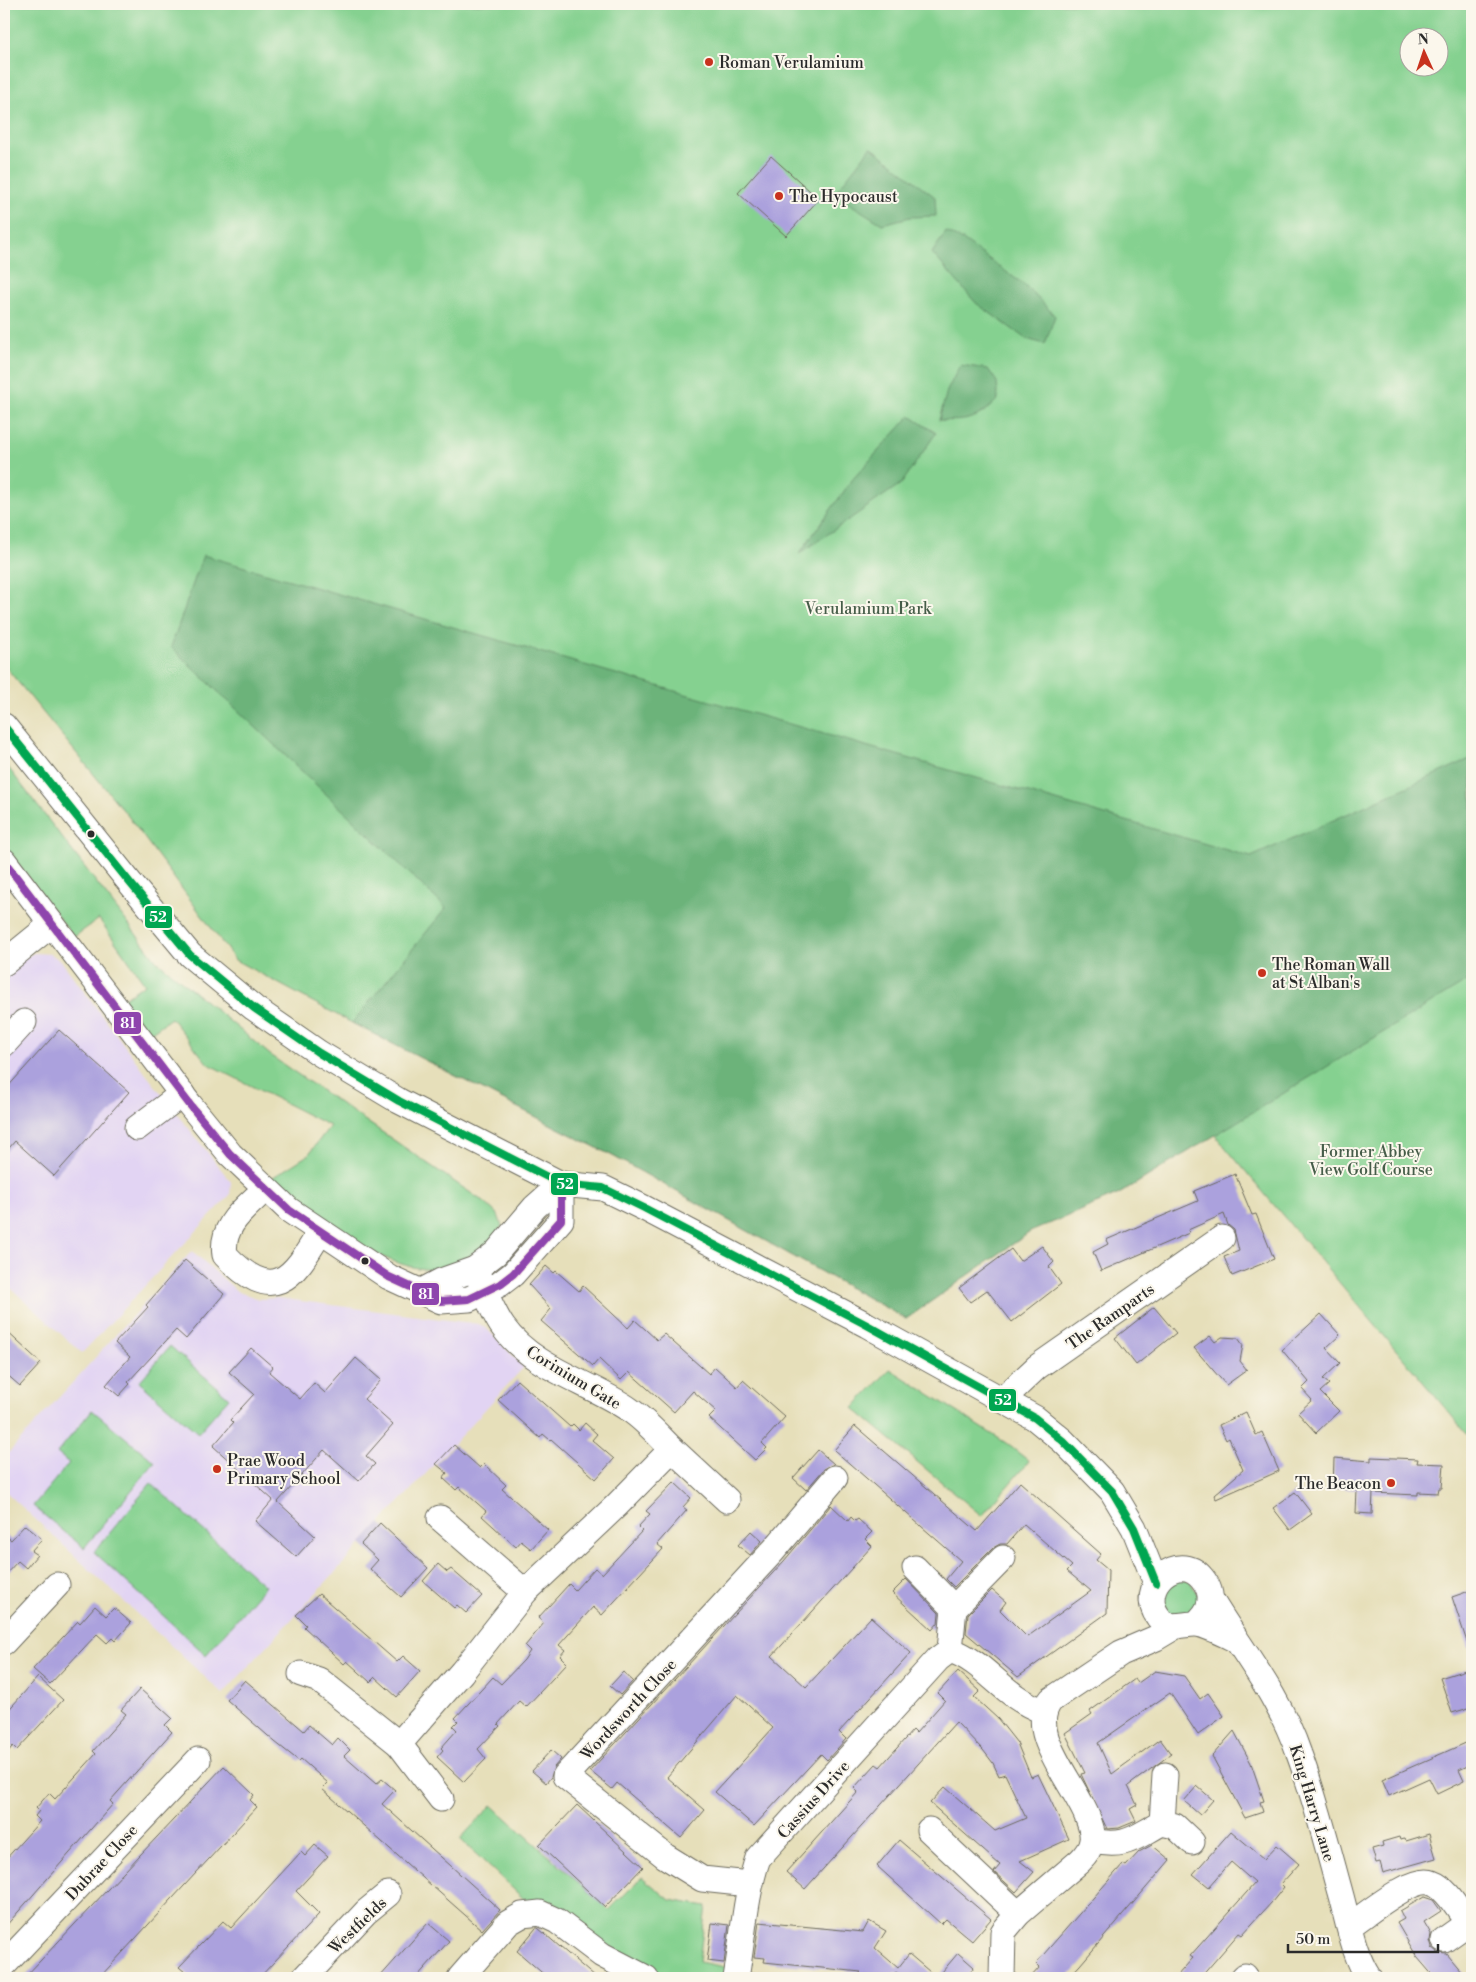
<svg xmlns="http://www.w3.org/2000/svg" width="1476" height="1982" font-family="'Libre Bodoni',serif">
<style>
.built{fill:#e2d4f3}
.green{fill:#85d190;stroke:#587e5e;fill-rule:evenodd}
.forest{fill:#6cb37a;stroke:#4c6f52}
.building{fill:#aba1dd}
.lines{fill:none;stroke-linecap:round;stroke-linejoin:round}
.minor-casing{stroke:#6c6a5d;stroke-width:27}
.minor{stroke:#fff;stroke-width:25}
.bus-1-casing{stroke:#fbf7ec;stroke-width:11}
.bus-2-casing{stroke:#fbf7ec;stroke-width:11}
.bus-1{stroke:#00a651;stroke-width:8}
.bus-2{stroke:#8e44ad;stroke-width:8}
.poi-dot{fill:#c8321e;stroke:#fbf7ec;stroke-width:2}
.bus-dot{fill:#2b2b2b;stroke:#fbf7ec;stroke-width:2}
.labels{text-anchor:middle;stroke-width:4;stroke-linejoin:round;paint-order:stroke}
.poi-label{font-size:16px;fill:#2b2b2b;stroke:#fbf7ec;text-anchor:start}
.park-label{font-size:16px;fill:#465d49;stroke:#fbf7ec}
.street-label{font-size:16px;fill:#2b2b2b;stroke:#fbf7ec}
.line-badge{stroke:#fbf7ec;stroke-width:2}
.badge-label{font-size:14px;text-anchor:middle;font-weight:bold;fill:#fff}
</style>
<rect width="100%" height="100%" fill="#fbf7ec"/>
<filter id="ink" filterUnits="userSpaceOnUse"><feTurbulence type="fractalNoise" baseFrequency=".02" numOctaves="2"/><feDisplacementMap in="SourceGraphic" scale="10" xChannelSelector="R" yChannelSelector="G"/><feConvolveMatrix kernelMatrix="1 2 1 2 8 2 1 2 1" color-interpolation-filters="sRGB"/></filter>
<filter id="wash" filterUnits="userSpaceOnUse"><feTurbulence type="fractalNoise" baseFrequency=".0096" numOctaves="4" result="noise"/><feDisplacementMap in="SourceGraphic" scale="20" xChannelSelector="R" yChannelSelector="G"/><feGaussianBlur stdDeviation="1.12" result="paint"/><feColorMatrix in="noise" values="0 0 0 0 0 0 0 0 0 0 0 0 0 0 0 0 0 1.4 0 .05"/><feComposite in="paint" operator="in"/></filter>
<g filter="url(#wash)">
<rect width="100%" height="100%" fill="#e6dfba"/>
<g class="built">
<path d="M 34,953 L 51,954 L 62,962 L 145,1073 L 231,1182 L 230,1195 L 82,1353 L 4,1282 L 4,979 L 22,959 Z"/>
<path d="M 192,1251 L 238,1292 L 260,1299 L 277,1298 L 479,1324 L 487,1329 L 524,1367 L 223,1694 L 4,1490 L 4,1458 Z"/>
</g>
<g class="green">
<path d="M 4,4 L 1472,4 L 1472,1440 L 1215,1135 L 1119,1194 L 1030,1232 L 906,1319 L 611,1155 L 352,1023 L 235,960 L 128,816 L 4,665 ZM 1408,38 L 1438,38 L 1438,68 L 1408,68 Z"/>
<path d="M 4,762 L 156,960 L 274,1058 L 484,1202 L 498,1215 L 502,1226 C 494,1236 484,1254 472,1260 C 404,1297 322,1217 270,1179 L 308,1155 L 330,1126 L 208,1064 L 171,1018 L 149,1034 L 123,999 L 145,984 L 99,919 L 74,937 L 4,846 Z"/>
<path d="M 170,1346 L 229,1398 L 198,1433 L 139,1382 Z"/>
<path d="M 890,1369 L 1006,1443 L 1029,1461 L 982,1516 L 853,1408 Z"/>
<path d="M 92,1410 L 155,1462 L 84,1548 L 33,1506 L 69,1463 L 57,1453 Z"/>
<path d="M 151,1483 L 265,1586 L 206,1655 L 94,1552 Z"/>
<path d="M 1183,1579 L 1190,1581 L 1201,1601 L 1187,1619 L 1165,1613 L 1163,1590 L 1168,1584 Z"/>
<path d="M 492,1805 L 609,1910 L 642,1877 L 670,1900 L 706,1906 L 699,1962 L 731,1968 L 730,1978 L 670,1978 L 528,1903 L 460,1839 Z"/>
<path d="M 748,1971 L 819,1978 L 747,1978 Z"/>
</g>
<g class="forest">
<path d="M 871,147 L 935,197 L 936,216 L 910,217 L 882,224 L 834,194 Z"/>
<path d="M 946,232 L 963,240 L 1027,287 L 1055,316 L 1045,344 L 1026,339 L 976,303 L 932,253 Z"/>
<path d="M 960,365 L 988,369 L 997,382 L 998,399 C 978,420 967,422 939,420 L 947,391 Z"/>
<path d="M 910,416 L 936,433 L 902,483 L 799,554 L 852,480 Z"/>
<path d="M 203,555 L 1251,857 L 1472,758 L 1472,978 L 1119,1194 L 1030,1232 L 906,1319 L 611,1155 L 352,1023 L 446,908 L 171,647 Z"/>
</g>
<g id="blocks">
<g class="building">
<path d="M 771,156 L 819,199 L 786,236 L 738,193 Z"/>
<path d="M 59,1030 L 129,1092 L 54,1176 L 15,1141 L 4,1154 L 4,1091 Z"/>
<path d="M 1235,1174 L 1252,1215 L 1256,1214 L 1274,1259 L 1232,1276 L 1224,1257 L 1239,1251 L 1234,1230 L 1228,1225 L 1224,1214 L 1188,1230 L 1189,1233 L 1101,1271 L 1093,1252 L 1108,1244 L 1106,1240 L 1198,1201 L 1194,1191 Z"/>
<path d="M 1042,1246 L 1054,1262 L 1049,1267 L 1061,1284 L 1012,1322 L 987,1290 L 970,1302 L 959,1288 L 1011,1249 L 1020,1261 Z"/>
<path d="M 185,1260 L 224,1294 L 186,1339 L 176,1330 L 128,1382 L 130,1384 L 119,1396 L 106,1385 L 130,1357 L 115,1343 L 148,1307 L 146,1305 Z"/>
<path d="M 546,1266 L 554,1273 L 556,1271 L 579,1291 L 583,1286 L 628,1328 L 635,1320 L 657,1340 L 664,1334 L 709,1374 L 715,1367 L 737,1387 L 743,1380 L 785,1417 L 762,1443 L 767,1448 L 755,1460 L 709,1418 L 716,1411 L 693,1391 L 674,1412 L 629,1372 L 621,1380 L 599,1359 L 593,1366 L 541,1321 L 551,1309 L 529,1285 Z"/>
<path d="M 1154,1307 L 1176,1333 L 1136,1365 L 1115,1338 Z"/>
<path d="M 1321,1314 L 1340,1335 L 1326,1348 L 1340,1363 L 1323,1379 L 1329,1384 L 1320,1392 L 1339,1411 L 1316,1433 L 1298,1413 L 1312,1400 L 1302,1389 L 1309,1382 L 1282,1350 Z"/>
<path d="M 4,1329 L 41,1363 L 20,1386 L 4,1372 Z"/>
<path d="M 1210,1336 L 1215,1342 L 1222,1337 L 1238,1338 L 1243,1345 L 1240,1361 L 1247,1370 L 1226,1385 L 1194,1348 Z"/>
<path d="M 251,1348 L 273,1367 L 269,1372 L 300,1399 L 314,1383 L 325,1393 L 356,1358 L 381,1380 L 364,1399 L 393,1425 L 366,1456 L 375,1464 L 359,1481 L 324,1450 L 278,1502 L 315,1536 L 296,1557 L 255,1521 L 273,1500 L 213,1446 L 233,1423 L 230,1420 L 254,1394 L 229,1372 Z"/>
<path d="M 517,1380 L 570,1427 L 573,1424 L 579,1430 L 585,1423 L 597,1434 L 592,1440 L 614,1459 L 596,1479 L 551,1439 L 550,1440 L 543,1434 L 540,1438 L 498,1400 Z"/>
<path d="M 1246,1412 L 1256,1435 L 1262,1432 L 1279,1471 L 1216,1499 L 1214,1495 L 1243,1470 L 1229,1438 L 1226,1440 L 1219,1425 Z"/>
<path d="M 855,1426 L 977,1531 L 1020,1482 L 1101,1554 L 1096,1560 L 1108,1570 L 1107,1613 L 1018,1677 L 966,1633 L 968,1614 L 992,1590 L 1006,1602 L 1000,1610 L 1027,1637 L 1091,1591 L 1067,1571 L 1072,1566 L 1024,1524 L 1007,1544 L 1000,1544 L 993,1548 L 954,1587 L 946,1579 L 961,1561 L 834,1450 Z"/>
<path d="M 454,1445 L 480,1468 L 484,1464 L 506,1485 L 502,1489 L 548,1530 L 531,1549 L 521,1541 L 516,1547 L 482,1516 L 486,1511 L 459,1487 L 456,1490 L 443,1478 L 447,1473 L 436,1464 Z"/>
<path d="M 818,1450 L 834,1464 L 824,1469 L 806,1490 L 793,1478 Z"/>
<path d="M 1371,1457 L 1418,1459 L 1417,1463 L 1444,1464 L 1442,1488 L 1439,1488 L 1438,1493 L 1418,1492 L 1418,1495 L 1373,1493 L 1372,1514 L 1356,1513 L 1357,1490 L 1333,1488 L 1334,1458 L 1371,1461 Z"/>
<path d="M 674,1482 L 691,1498 L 683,1507 L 687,1510 L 657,1544 L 663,1549 L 602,1615 L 593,1607 L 559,1645 L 565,1650 L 560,1656 L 567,1663 L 526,1707 L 519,1701 L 498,1724 L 500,1726 L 478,1749 L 486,1759 L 464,1782 L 437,1757 L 443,1750 L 441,1748 L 457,1730 L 453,1726 L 458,1721 L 455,1718 L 493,1677 L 501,1684 L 524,1660 L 530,1651 L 525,1646 L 544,1623 L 538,1618 L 569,1584 L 575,1590 L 595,1568 L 602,1574 L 642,1531 L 638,1527 L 650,1514 L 646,1511 Z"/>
<path d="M 1295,1492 L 1312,1514 L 1290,1530 L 1273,1508 Z"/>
<path d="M 831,1505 L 848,1521 L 851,1517 L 855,1521 L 858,1519 L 872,1532 L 865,1539 L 872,1546 L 772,1656 L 806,1687 L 871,1617 L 911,1653 L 839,1732 L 846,1739 L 827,1760 L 821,1754 L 754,1826 L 715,1792 L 773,1728 L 737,1695 L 667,1777 L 705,1810 L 681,1838 L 617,1783 L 612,1789 L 590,1771 L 784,1561 Z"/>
<path d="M 380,1523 L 428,1568 L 401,1597 L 370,1569 L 378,1560 L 361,1544 Z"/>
<path d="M 25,1525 L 42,1539 L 31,1551 L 37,1555 L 26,1568 L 18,1561 L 4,1576 L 4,1534 L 11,1540 Z"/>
<path d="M 751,1531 L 762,1541 L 750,1555 L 738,1545 Z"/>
<path d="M 438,1564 L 447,1572 L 451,1569 L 482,1596 L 466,1613 L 457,1605 L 454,1608 L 423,1581 Z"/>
<path d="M 906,1579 L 939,1613 L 938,1623 L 932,1630 L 892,1593 Z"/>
<path d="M 1472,1590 L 1472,1648 L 1469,1648 L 1452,1597 Z"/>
<path d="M 319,1594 L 397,1662 L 403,1656 L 420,1671 L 397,1697 L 375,1677 L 370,1682 L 347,1661 L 344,1664 L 304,1627 L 306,1625 L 296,1615 Z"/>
<path d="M 95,1606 L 106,1616 L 114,1608 L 131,1623 L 115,1641 L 112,1638 L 107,1643 L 97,1634 L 50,1684 L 33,1669 L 78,1621 L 80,1623 Z"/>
<path d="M 1472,1668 L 1472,1707 L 1452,1713 L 1440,1678 Z"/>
<path d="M 958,1671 L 980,1691 L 974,1697 L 998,1719 L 1017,1743 L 1031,1777 L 1038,1774 L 1069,1839 L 1020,1861 L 1034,1872 L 1016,1892 L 994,1872 L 1000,1865 L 930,1803 L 945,1787 L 995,1831 L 1026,1818 L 1005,1774 L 999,1776 L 993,1763 L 983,1750 L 956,1722 L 805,1889 L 786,1872 L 858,1792 L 854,1788 L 876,1764 L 880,1767 L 913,1730 L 916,1733 L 945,1700 L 938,1693 Z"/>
<path d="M 1155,1671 L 1184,1676 L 1200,1699 L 1208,1693 L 1224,1716 L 1198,1735 L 1170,1693 L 1098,1743 L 1112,1774 L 1160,1739 L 1171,1754 L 1128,1786 L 1137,1805 L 1130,1809 L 1136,1821 L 1119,1828 L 1107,1829 L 1081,1774 L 1085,1773 L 1065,1733 L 1092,1714 L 1090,1711 L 1135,1679 L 1138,1683 Z"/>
<path d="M 623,1672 L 633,1681 L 620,1695 L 610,1686 Z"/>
<path d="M 38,1677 L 63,1700 L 17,1750 L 13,1746 L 4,1756 L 4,1715 Z"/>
<path d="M 245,1680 L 304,1731 L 309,1725 L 332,1745 L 338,1738 L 350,1750 L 344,1756 L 376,1784 L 382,1779 L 395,1790 L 382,1804 L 500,1910 L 482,1930 L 322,1789 L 328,1783 L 301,1759 L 299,1761 L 275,1742 L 227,1700 Z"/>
<path d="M 140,1689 L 172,1718 L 165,1725 L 172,1732 L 110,1801 L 113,1804 L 4,1928 L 4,1861 L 40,1821 L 35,1816 L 39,1811 L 36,1808 L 49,1793 L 55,1799 L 96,1754 L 93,1751 L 126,1714 L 121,1710 Z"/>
<path d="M 1234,1731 L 1251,1763 L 1264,1801 L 1260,1802 L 1263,1812 L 1245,1818 L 1212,1756 Z"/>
<path d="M 1468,1742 L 1472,1751 L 1472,1764 L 1459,1770 L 1464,1781 L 1437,1794 L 1429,1778 L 1389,1796 L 1382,1780 Z"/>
<path d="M 551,1750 L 561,1759 L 554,1767 L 551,1777 L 546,1783 L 532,1771 Z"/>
<path d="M 224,1766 L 254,1795 L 250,1800 L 257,1807 L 99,1978 L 24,1978 Z"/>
<path d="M 1197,1786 L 1213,1800 L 1200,1815 L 1184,1801 Z"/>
<path d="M 577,1805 L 643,1867 L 605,1907 L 539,1845 Z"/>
<path d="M 1231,1831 L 1264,1859 L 1277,1845 L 1299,1864 L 1281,1884 L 1284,1887 L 1272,1902 L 1242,1935 L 1239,1933 L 1200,1978 L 1175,1978 L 1193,1958 L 1190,1956 L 1255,1883 L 1231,1862 L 1209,1887 L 1193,1874 Z"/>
<path d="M 1429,1834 L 1436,1858 L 1383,1873 L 1380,1862 L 1376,1863 L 1372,1849 L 1383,1846 L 1382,1842 L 1399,1837 L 1400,1840 L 1405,1839 L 1406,1841 Z"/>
<path d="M 899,1840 L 991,1919 L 972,1941 L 946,1919 L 941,1924 L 877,1866 Z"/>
<path d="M 315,1845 L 328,1856 L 296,1891 L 319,1914 L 259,1978 L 192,1978 L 179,1967 L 223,1921 L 231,1928 L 301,1852 L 305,1856 Z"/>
<path d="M 1152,1845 L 1170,1860 L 1080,1965 L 1068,1978 L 1030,1978 L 1040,1967 L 1036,1963 L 1123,1864 L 1126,1866 L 1139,1852 Z"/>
<path d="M 1424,1897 L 1433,1900 L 1441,1911 L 1424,1922 L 1431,1934 L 1430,1941 L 1432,1948 L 1438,1953 L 1447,1954 L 1467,1978 L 1435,1978 L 1417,1957 L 1397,1923 L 1404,1919 L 1400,1911 Z"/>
<path d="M 869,1921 L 886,1931 L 875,1948 L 898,1968 L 909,1954 L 937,1978 L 958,1953 L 974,1967 L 965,1978 L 903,1978 L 896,1972 L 890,1978 L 855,1978 L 861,1972 L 764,1962 L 765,1958 L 754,1957 L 759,1922 L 863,1932 Z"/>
<path d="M 428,1923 L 449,1941 L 416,1978 L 379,1978 Z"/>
<path d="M 712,1923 L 729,1925 L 724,1963 L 707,1961 Z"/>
<path d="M 536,1928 L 538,1928 L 596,1978 L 548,1978 L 517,1951 Z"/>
</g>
</g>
</g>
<g filter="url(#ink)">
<use href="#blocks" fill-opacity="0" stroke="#6c6a5d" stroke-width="1"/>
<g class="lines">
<defs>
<g id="minor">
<path d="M 4,726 L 131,884 L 190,955 L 254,1008 L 319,1053 L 399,1101 L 561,1184 L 603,1188 L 644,1208 L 867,1325 L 1035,1418 L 1063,1441 L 1112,1491 L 1134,1528 L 1156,1583"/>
<path d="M 4,861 L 190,1105 L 230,1154 L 289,1210 L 389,1277 L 441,1301 L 469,1299 L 500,1284 L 513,1274 L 561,1220 L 561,1184"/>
<path d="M 4,963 L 52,924"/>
<path d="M 4,1044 L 24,1022"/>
<path d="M 137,1128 L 182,1094"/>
<path d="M 265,1189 C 246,1208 220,1225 225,1255 C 273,1305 292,1280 320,1232"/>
<path d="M 422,1291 L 441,1281 L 475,1269 L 496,1253 L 535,1207 L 561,1184"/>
<path d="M 1003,1399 L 1037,1367 L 1222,1238"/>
<path d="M 672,1449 L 727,1500"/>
<path d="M 440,1518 L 525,1592"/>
<path d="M 915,1568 L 954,1608"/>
<path d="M 1211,1600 C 1243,1653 1278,1693 1299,1754 C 1316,1800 1328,1849 1341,1896 C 1348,1922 1354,1956 1369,1978"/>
<path d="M 1195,1624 C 1211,1612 1216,1595 1202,1578 C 1179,1549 1135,1587 1159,1618 C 1168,1631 1182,1624 1195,1624 C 1203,1624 1226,1635 1234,1639"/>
<path d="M 4,1642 L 57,1585"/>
<path d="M 950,1650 C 986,1662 1003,1697 1043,1711"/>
<path d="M 950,1650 L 954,1608 L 1003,1558"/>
<path d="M 301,1674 L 319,1680 L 399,1744"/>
<path d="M 441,1799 L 399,1744 L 462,1672 L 525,1592 L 616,1506 L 672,1449 C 658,1435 646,1421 630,1410 C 590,1382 533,1369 503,1327 C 491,1310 484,1288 475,1269"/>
<path d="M 1162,1823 L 1165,1775"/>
<path d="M 929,1830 L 1018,1914"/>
<path d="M 1092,1841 C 1127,1848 1133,1838 1162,1823 L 1175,1826 L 1192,1842"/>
<path d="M 749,1884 L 702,1879 L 665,1856 L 565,1776 L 773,1551 L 835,1478"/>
<path d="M 1349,1926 C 1366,1915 1413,1875 1432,1883 C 1447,1888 1458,1910 1468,1923 L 1444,1940"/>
<path d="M 4,1965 L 198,1760"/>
<path d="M 304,1978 L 366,1912 L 388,1894"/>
<path d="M 460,1978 L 508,1923 L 522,1915 L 540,1913 L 557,1921 L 602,1955 L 646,1978"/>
<path d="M 736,1978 C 743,1938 745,1896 758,1858 L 938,1659 L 950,1650"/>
<path d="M 1002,1978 L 1003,1932 L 1018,1914 L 1080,1861 C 1085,1856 1090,1850 1092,1842 C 1098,1804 1019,1737 1051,1700 L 1121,1653 L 1156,1638 L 1176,1626"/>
<path d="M 1243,1978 L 1245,1976"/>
</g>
</defs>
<use href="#minor" class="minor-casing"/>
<use href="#minor" class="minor"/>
<defs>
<path id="bus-1" d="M 4,726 L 131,884 L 190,955 L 254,1008 L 319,1053 L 399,1101 L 561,1184 L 603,1188 L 644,1208 L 867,1325 L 1035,1418 L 1063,1441 L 1112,1491 L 1134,1528 L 1156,1583"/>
<path id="bus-2" d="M 4,861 L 190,1105 L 230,1154 L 289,1210 L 389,1277 L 441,1301 L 469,1299 L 500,1284 L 513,1274 L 561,1220 L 561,1184"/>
</defs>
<use href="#bus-1" class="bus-1-casing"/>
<use href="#bus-2" class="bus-2-casing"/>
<use href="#bus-1" class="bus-1"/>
<use href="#bus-2" class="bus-2"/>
</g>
</g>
<g class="poi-dot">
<circle cx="709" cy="62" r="5"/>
<circle cx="779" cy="196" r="5"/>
<circle cx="1262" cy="973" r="5"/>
<circle cx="217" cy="1469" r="5"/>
<circle cx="1391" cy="1483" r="5"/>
</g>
<g class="bus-dot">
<circle cx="91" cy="834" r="4.5"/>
<circle cx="365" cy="1261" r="4.5"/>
</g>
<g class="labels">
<g class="poi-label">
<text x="719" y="68">Roman Verulamium</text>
<text x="789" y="202">The Hypocaust</text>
<text x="1272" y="970">The Roman Wall<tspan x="1272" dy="18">at St Alban's</tspan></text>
<text x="227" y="1466">Prae Wood<tspan x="227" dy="18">Primary School</tspan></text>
<text x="1381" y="1489" text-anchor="end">The Beacon</text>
</g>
<g class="park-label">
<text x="868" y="614">Verulamium Park</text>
<text x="1371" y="1157">Former Abbey<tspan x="1371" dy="18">View Golf Course</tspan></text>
</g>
<g class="street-label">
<text transform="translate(1110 1316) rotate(-35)" y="6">The Ramparts</text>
<text transform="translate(574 1377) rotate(31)" y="6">Corinium Gate</text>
<text transform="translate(628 1709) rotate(-47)" y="6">Wordsworth Close</text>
<text transform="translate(813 1799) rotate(-48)" y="6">Cassius Drive</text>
<text transform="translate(1313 1803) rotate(73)" y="6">King Harry Lane</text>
<text transform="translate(101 1862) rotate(-47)" y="6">Dubrae Close</text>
<text transform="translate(357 1925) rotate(-44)" y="6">Westfields</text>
</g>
</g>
<g class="line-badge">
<rect x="144" y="905" width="29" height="24" rx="5" fill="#00a651"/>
<rect x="113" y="1011" width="29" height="24" rx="5" fill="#8e44ad"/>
<rect x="550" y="1172" width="29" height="24" rx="5" fill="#00a651"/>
<rect x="411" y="1282" width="29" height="24" rx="5" fill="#8e44ad"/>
<rect x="988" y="1388" width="29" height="24" rx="5" fill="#00a651"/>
</g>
<g class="badge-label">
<text x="158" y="922">52</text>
<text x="128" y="1028">81</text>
<text x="565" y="1189">52</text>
<text x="426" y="1299">81</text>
<text x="1003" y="1405">52</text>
</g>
<rect width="1476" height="1982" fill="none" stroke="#fbf7ec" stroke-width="20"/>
<g transform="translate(1424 52) rotate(357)"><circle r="24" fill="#fbf7ec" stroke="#a8a59f"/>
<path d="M0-4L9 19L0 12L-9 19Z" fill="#c8321e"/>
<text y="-8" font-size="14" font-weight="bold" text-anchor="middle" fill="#2b2b2b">N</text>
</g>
<path d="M1288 1944v8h150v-8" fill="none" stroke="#2b2b2b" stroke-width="2.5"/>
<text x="1296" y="1944" font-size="15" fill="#2b2b2b" stroke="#fbf7ec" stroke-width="4" paint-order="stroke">50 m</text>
</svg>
